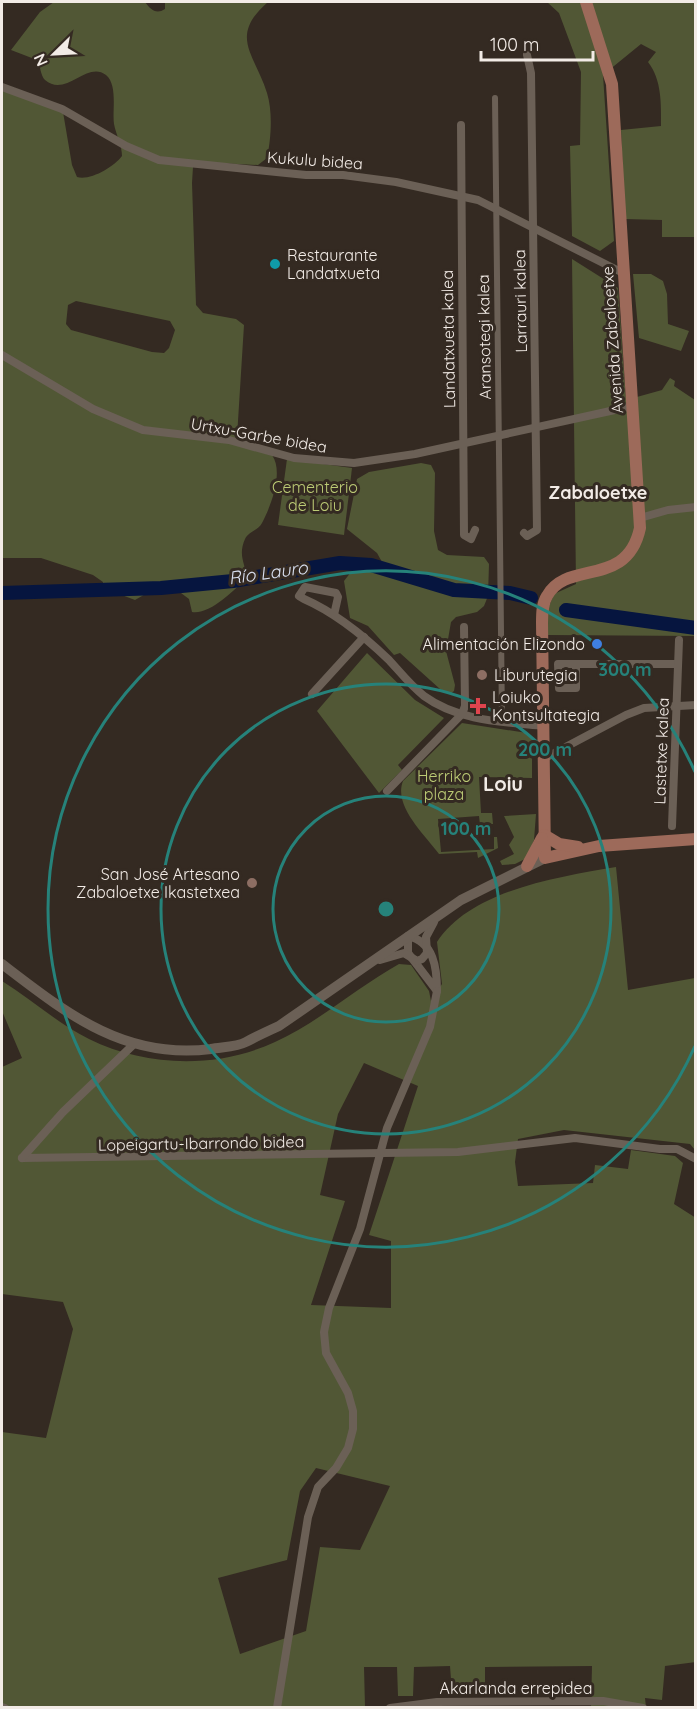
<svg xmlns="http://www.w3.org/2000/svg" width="697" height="1709" font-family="Quicksand,sans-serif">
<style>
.green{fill:#515735;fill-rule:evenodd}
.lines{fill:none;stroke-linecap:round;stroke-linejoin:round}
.river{stroke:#06153f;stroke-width:14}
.pedestrian{stroke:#6b6056;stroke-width:6}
.minor{stroke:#6b6056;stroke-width:8}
.secondary{stroke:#6b6056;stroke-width:10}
.primary{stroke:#9d6a5a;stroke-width:12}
.ring{fill:none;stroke:#26827a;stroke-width:3}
.culture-dot{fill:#0f9aa8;stroke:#342a22;stroke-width:2}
.shop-dot{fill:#3f7fe0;stroke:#342a22;stroke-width:2}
.education-dot{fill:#8d6e63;stroke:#342a22;stroke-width:2}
.health-dot{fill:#e0444e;stroke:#342a22;stroke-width:2}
.labels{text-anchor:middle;stroke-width:6;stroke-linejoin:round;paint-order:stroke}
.street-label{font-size:16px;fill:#f2ebe6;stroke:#342a22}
.poi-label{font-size:16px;fill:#f2ebe6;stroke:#342a22;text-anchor:start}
.park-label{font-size:16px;fill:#bccb75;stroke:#342a22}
.neighbourhood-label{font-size:18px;font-weight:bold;fill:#f2ebe6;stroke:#342a22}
.water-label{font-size:18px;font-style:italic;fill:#d9e0f0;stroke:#342a22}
.quarter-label{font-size:20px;font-weight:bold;fill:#f2ebe6;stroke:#342a22}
.centre{fill:#26827a;stroke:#342a22;stroke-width:3}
.ring-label{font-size:18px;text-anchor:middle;font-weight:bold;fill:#26827a;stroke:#342a22;stroke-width:6;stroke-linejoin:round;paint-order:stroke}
</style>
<rect width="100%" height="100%" fill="#342a22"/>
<g class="green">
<path d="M 54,2 L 145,2 C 150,9 156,15 165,9 L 165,2 L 268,2 C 228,37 255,54 267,93 C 273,112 271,139 267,158 L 258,165 L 200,162 L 193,167 L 192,183 L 196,305 L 203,313 L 236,319 L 244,325 L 237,437 L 239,441 L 272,455 C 284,472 271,506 262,523 C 259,530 249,531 245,539 C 237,557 247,565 246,579 C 234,590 210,615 192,612 L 189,599 L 181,593 L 160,591 L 149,592 L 135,600 L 103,588 L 103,582 L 93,575 L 41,558 L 2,558 L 2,88 L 63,112 L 72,165 L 77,177 C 90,181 114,167 122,156 C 122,145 116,135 114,124 C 112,111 118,85 106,75 C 87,60 66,98 45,80 C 40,75 41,66 37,60 L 11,50 L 40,12 ZM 76,301 L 170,321 L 175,330 L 169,348 L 164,353 L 152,352 L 71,330 L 66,324 L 68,305 Z"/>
<path d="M 547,2 L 695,2 L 695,237 L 662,237 L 662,220 L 625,219 L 621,130 L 661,126 C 661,104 662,80 648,62 L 656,52 L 641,44 L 603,75 L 614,241 L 600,251 L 572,236 L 570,146 L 580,145 L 581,72 L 559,13 Z"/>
<path d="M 572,259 L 618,288 L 626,400 L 662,390 L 670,378 L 675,381 L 674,386 L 695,400 L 695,636 L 548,635 L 548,609 L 554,594 L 576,584 Z"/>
<path d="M 633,274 L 651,274 L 663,281 L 667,294 L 668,324 L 689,331 L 681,351 L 639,338 Z"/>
<path d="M 287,459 L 352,468 L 344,535 L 278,525 Z"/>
<path d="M 421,463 L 431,465 L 435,473 L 434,531 L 438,550 L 447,555 L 484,557 L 489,564 L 488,596 L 484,606 L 477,612 L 456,617 L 451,622 L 446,651 L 455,685 L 454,691 L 450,694 L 440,689 L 400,653 L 394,655 L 368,626 L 350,618 L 344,581 L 351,572 L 376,569 L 382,562 L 377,553 L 347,529 L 357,479 L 369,472 Z"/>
<path d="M 367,653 L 415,700 L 444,718 L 398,765 L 402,770 L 379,793 L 317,711 Z"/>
<path d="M 462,723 L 527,733 L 532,739 L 532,778 L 479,777 L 481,813 L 492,813 L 493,824 L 480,825 L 479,816 L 438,819 L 441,852 L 494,849 L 494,837 L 497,837 L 498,848 L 478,858 L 477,852 L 439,854 C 425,835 393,806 403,781 Z"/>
<path d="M 536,814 L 534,840 L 527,858 L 515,864 L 502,865 L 500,861 L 514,854 L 509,845 L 514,837 L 504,816 Z"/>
<path d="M 616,867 L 628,990 L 695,978 L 695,1150 L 690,1144 L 564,1130 L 518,1139 L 515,1162 L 518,1186 L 593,1183 L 595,1165 L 628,1169 L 631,1150 L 675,1156 L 683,1163 L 674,1204 L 696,1218 L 696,1662 L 665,1666 L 662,1700 L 645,1698 L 646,1707 L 591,1707 L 592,1666 L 485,1667 L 485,1694 L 452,1693 L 450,1666 L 414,1667 L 413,1696 L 398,1696 L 397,1667 L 364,1667 L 365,1707 L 2,1707 L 2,1432 L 46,1438 L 73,1329 L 63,1302 L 2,1294 L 2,1067 L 22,1058 L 2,1011 L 2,981 C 31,999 57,1023 89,1039 C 146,1067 217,1069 275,1042 C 319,1022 356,988 399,964 L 411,965 L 429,991 L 431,1001 L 442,984 L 437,942 C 471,890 558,877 616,867 ZM 364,1063 L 418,1086 L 369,1235 L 391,1241 L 391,1308 L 311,1305 L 345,1201 L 320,1195 L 338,1114 ZM 316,1468 L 390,1486 L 360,1550 L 320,1547 L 306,1631 L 240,1654 L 218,1578 L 287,1560 L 300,1491 Z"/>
</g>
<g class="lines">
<g class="river">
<path d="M 2,593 L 161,588 L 233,581 L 340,563 L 371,565 L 454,590 L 510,593 L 531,598"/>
<path d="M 566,610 L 696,628"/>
</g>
<path class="pedestrian" d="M 495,98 L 502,721"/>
<g class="minor">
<path d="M 2,87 L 62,109 L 126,146 L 159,160 L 306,175 L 343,175 L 396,182 L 478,200 L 623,273"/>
<path d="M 461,125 L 464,535 L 471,539 L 475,530"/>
<path d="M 2,355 L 93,409 L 143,430 L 229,440 L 294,458 L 354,463 L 415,454 L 633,406"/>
<path d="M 640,518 L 668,510 L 696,507"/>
<path d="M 524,533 L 527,536 L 537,530 L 531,73 L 527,55"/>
<path d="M 334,615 L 338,597 L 336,593 L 305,587 L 299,596 L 304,599 C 336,613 364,636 389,660 C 400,672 411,686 424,696 C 458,721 503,722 543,726"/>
<path d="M 576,664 L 576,688 L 559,688 L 558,664 L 678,664"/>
<path d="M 312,694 L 364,637"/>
<path d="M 543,759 L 626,715 L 644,708 L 696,705"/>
<path d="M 387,791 L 462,714 L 465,706 L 464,627"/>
<path d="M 672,826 L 679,640"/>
<path d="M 408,936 C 434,942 437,968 437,991 L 408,953 Z"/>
<path d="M 380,960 L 404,953 L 417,961 L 422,959 L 427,953 L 426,937 L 434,922"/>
<path d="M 22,1158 L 458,1152 L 575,1138 L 660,1149 L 677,1149 L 696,1159"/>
<path d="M 22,1158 L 63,1112 L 134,1044"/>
<path d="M 2,1707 L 5,1708"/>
<path d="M 277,1708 L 308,1517 L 318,1487 L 336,1468 L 348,1448 L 353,1429 L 353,1411 L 348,1393 L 326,1353 L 324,1332 L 329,1308 L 360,1229 L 387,1128 L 430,1027 L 437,991"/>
<path d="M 390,1708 L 437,1702 L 603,1701 L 643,1708"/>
</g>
<path class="secondary" d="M 2,964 C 66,1013 124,1060 211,1049 C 221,1047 237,1047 246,1042 C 257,1036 268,1031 279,1026 L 461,900 L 545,858"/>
<g class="primary">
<path d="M 586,2 L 612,84 L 640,528 C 627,589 567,559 547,596 C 542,604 542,614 542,623 L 545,858 L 599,846 L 696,839"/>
<path d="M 544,835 L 559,844 L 578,847"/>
<path d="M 527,866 L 542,838"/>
</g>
</g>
<g class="ring">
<circle cx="386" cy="909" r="113"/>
<circle cx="386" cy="909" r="225"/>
<path d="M695 1046A338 338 0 1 1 695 772"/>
</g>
<circle class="culture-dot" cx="275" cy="264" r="6"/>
<circle class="shop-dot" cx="597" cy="644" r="6"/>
<g class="education-dot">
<circle cx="482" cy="675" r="6"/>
<circle cx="252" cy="883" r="6"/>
</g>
<path class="health-dot" d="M475 697h6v6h6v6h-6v6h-6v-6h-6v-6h6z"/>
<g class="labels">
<g class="street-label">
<text transform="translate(315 160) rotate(4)" y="6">Kukulu bidea</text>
<text transform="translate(520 301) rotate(-91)" y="6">Larrauri kalea</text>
<text transform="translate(484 337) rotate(-91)" y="6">Aransotegi kalea</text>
<text transform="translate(448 339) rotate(-91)" y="6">Landatxueta kalea</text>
<text transform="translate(612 340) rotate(-94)" y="6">Avenida Zabaloetxe</text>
<text transform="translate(259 435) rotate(10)" y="6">Urtxu-Garbe bidea</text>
<text transform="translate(661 751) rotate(-88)" y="6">Lastetxe kalea</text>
<text transform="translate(201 1143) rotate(-1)" y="6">Lopeigartu-Ibarrondo bidea</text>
<text x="516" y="1694">Akarlanda errepidea</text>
</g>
<g class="poi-label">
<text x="287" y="261">Restaurante<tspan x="287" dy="18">Landatxueta</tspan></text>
<text x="585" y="650" text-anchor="end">Alimentación Elizondo</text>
<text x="494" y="681">Liburutegia</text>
<text x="492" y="703">Loiuko<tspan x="492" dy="18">Kontsultategia</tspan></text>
<text x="240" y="880" text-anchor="end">San José Artesano<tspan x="240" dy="18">Zabaloetxe Ikastetxea</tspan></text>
</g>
<g class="park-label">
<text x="315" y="493">Cementerio<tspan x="315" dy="18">de Loiu</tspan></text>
<text x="444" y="782">Herriko<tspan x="444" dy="18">plaza</tspan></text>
</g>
<g class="neighbourhood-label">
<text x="598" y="499">Zabaloetxe</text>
</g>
<g class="water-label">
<text transform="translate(268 573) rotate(-8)" y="6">Río Lauro</text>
</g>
<g class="quarter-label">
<text x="503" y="791">Loiu</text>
</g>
</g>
<circle cx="386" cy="909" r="9" class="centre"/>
<g class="ring-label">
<text x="625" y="676">300 m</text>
<text x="545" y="756">200 m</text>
<text x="466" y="835">100 m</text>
</g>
<rect width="697" height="1709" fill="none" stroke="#f2ebe6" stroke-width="6"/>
<g transform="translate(54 54) rotate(246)" stroke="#342a22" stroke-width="4.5" paint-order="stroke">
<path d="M0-4.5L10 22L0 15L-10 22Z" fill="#f2ebe6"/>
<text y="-9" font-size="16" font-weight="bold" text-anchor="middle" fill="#f2ebe6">N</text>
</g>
<path d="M481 51v9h112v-9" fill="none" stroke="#f2ebe6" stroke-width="3"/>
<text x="490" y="51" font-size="18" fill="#f2ebe6" stroke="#342a22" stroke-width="4.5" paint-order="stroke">100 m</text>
</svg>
